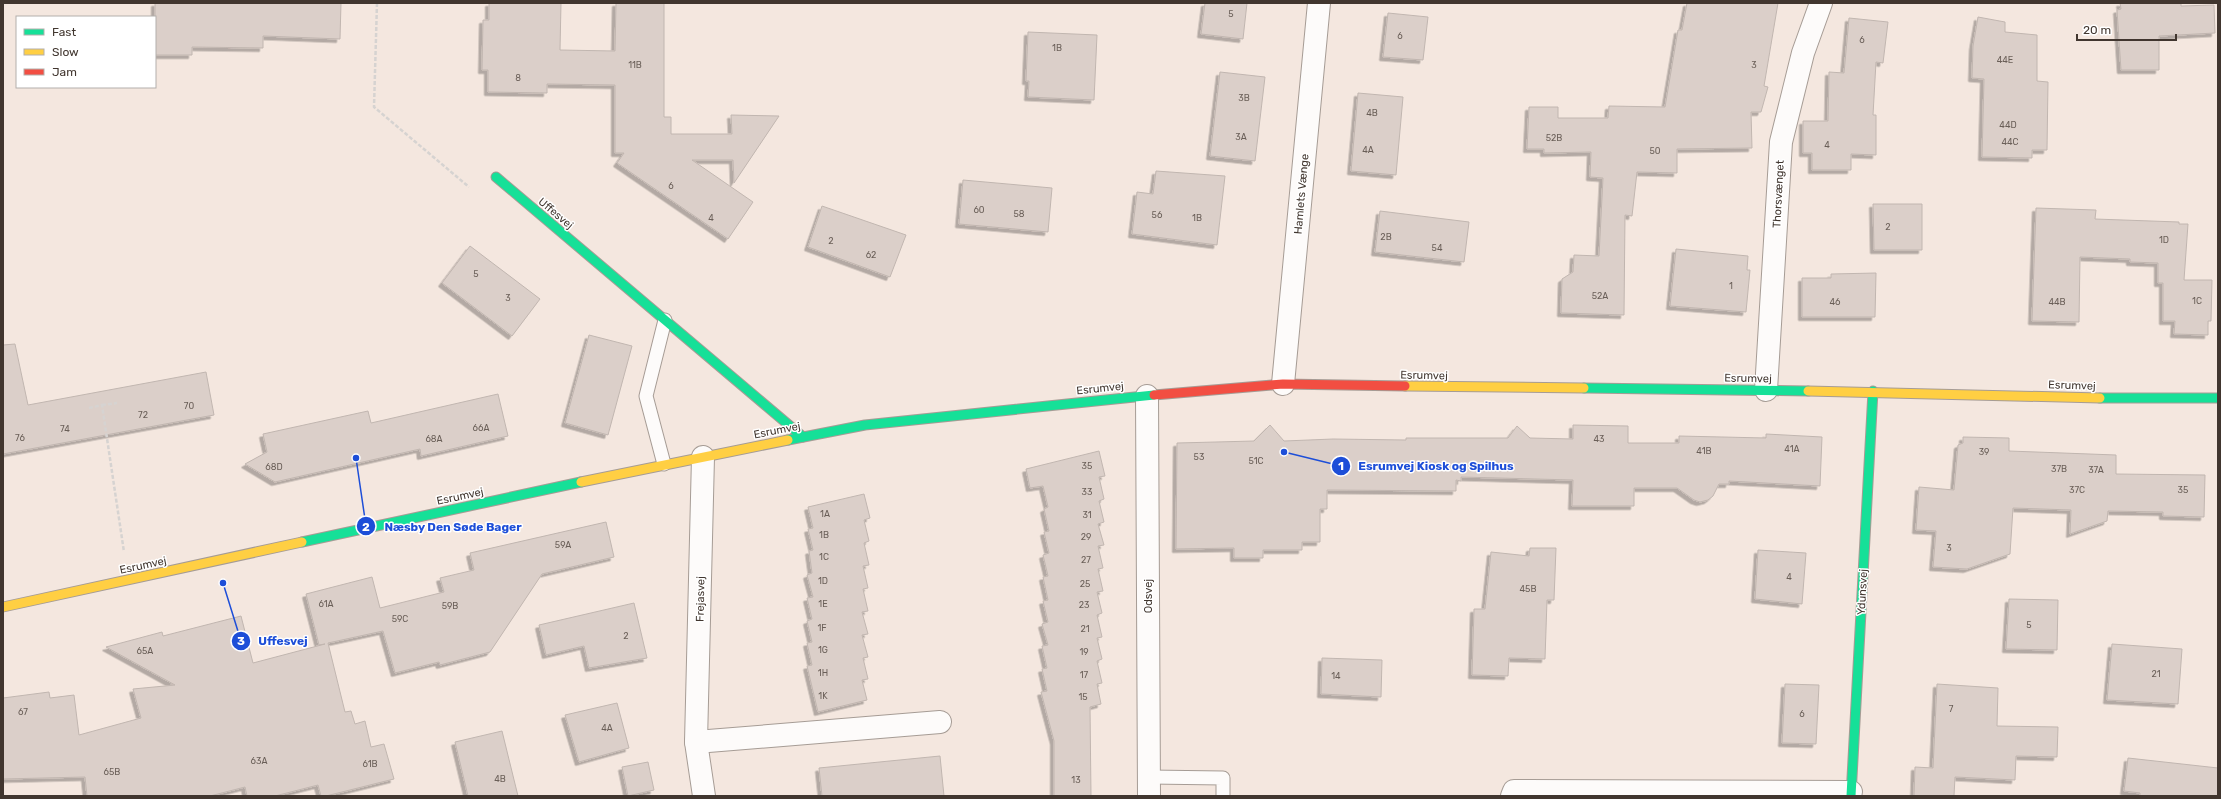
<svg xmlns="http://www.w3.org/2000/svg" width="2221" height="799" font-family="Rubik,sans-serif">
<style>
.building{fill:#dbcfc9;stroke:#c1b6b0;filter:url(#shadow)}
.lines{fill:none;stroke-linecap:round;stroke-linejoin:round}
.lane-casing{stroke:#a69c95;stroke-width:15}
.street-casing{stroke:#a69c95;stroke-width:24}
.fast-casing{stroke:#a69c95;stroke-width:11}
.slow-casing{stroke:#a69c95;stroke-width:11}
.jam-casing{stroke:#a69c95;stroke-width:11}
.path{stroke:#d6d3d1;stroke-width:2.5;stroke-dasharray:4 2;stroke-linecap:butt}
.lane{stroke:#fdfbfa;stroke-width:13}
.street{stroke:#fdfbfa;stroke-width:22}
.fast{stroke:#16e098;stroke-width:9}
.slow{stroke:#ffcf43;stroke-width:9}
.jam{stroke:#f24e42;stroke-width:9}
.labels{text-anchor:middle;stroke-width:3;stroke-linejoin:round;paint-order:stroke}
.number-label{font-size:9px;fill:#6a5f58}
.street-label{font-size:11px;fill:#41362f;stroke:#fff}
.leader{fill:none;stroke:#1d4ed8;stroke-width:1.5}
.callout-dot{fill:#1d4ed8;stroke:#fff;stroke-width:1.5}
.mark-label{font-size:12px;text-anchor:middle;font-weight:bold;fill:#fff}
.callout-label{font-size:12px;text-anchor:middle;font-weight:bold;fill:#1d4ed8;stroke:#fff;stroke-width:3;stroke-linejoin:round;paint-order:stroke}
</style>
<defs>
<filter id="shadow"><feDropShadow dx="-3.5" dy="3.5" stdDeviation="0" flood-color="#0004"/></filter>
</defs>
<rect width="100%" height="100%" fill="#f4e7df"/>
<g class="building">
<path d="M 155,3 L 341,3 L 340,39 L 263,36 L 263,48 L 192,47 L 192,55 L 155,55 Z"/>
<path d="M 489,3 L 561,3 L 560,50 L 615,51 L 616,3 L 664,3 L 664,117 L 671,117 L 671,134 L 732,134 L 731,115 L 779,116 L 734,183 L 733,160 L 692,160 L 753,202 L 728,239 L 617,163 L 624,153 L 615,153 L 615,85 L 547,84 L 547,93 L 488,92 L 488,70 L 482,70 L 483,20 L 489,20 Z"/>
<path d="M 1205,3 L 1247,3 L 1243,39 L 1201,34 Z"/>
<path d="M 1687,3 L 1778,3 L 1764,86 L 1768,87 L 1761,112 L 1751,112 L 1752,148 L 1677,149 L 1677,173 L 1637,172 L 1632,216 L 1625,215 L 1624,315 L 1561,313 L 1562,279 L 1573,272 L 1574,255 L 1599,256 L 1603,178 L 1590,177 L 1591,152 L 1544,153 L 1544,149 L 1527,149 L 1529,107 L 1558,107 L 1558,118 L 1608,118 L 1609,106 L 1665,107 L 1678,30 L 1682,30 Z"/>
<path d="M 2120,3 L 2181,3 L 2181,6 L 2214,5 L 2215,33 L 2159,36 L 2159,70 L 2121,70 L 2117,10 L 2121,9 Z"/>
<path d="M 1388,13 L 1428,17 L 1423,60 L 1383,57 Z"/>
<path d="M 1978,17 L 2005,22 L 2005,32 L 2037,35 L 2037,81 L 2048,82 L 2047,150 L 2032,150 L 2032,158 L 1982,157 L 1984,79 L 1972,78 L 1973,46 Z"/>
<path d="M 1849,18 L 1888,22 L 1883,63 L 1876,62 L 1873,115 L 1876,115 L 1876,155 L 1851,154 L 1851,170 L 1812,170 L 1812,153 L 1803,153 L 1803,121 L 1828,121 L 1829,72 L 1844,73 Z"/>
<path d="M 1028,32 L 1097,35 L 1094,100 L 1028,97 L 1029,81 L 1026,81 Z"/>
<path d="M 1220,72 L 1265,77 L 1255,161 L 1210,156 Z"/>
<path d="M 1358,93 L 1403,97 L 1396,175 L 1351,171 Z"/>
<path d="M 1156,171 L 1225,176 L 1217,245 L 1132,234 L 1137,192 L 1153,194 Z"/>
<path d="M 963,180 L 1052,188 L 1048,232 L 959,224 Z"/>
<path d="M 1873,204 L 1922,204 L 1922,250 L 1874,250 Z"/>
<path d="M 822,206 L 906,235 L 890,277 L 808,247 Z"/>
<path d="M 2036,208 L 2096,210 L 2095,219 L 2179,222 L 2179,224 L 2188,224 L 2184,280 L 2212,280 L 2211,321 L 2208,321 L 2208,335 L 2174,334 L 2175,321 L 2163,321 L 2163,283 L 2158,283 L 2158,263 L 2130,262 L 2130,259 L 2080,257 L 2079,322 L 2032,321 Z"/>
<path d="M 1380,211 L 1469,222 L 1464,262 L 1375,252 Z"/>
<path d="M 470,246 L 540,299 L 512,336 L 442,283 Z"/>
<path d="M 1676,249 L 1748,256 L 1747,270 L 1750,270 L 1746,312 L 1670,306 Z"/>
<path d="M 1876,273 L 1875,317 L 1802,317 L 1802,278 L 1831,278 L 1831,274 Z"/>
<path d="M 589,335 L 632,346 L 608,435 L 565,423 Z"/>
<path d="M 15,344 L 28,405 L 206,372 L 214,415 L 3,454 L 3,345 Z"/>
<path d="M 498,394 L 508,436 L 421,456 L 420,449 L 275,482 L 245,464 L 267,452 L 263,434 L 368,411 L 371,423 Z"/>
<path d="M 1270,425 L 1284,441 L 1333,439 L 1406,440 L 1406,438 L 1508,438 L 1517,426 L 1530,438 L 1573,439 L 1573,425 L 1628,426 L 1628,443 L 1679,443 L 1679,436 L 1766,438 L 1766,434 L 1822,437 L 1820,486 L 1729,481 L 1729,484 L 1719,484 L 1713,496 L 1708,500 L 1700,502 L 1694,500 L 1677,488 L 1634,488 L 1634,506 L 1572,506 L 1573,480 L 1461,477 L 1461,481 L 1456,480 L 1456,491 L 1327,490 L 1327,509 L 1320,509 L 1320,542 L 1302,542 L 1302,550 L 1263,550 L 1263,558 L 1234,558 L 1234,548 L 1176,549 L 1177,443 L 1254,441 Z"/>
<path d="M 1963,437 L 2009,438 L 2009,451 L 2116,455 L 2116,474 L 2205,475 L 2204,517 L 2163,516 L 2163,512 L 2108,511 L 2107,521 L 2070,534 L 2071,510 L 2013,508 L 2010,554 L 1967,569 L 1933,567 L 1936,531 L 1916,530 L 1919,487 L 1954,490 L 1958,445 L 1963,443 Z"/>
<path d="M 1099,451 L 1105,476 L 1099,477 L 1104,499 L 1099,501 L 1104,522 L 1098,524 L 1104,545 L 1098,546 L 1103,568 L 1098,569 L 1103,591 L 1097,592 L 1102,613 L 1097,615 L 1102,637 L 1097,638 L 1102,659 L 1097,661 L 1102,683 L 1097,684 L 1101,704 L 1090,707 L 1091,796 L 1054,796 L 1054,741 L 1041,692 L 1047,691 L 1042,669 L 1047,668 L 1042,646 L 1048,645 L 1042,624 L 1048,622 L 1043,601 L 1048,600 L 1043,577 L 1048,576 L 1043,555 L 1049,553 L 1044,532 L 1049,531 L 1044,509 L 1048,507 L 1043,486 L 1030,488 L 1026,469 Z"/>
<path d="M 864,494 L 870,518 L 864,520 L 869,541 L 864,543 L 869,565 L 863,566 L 868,588 L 863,589 L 868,611 L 862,612 L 868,634 L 862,635 L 868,657 L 863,658 L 868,679 L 862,680 L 867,700 L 818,712 L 807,666 L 812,665 L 807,643 L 812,642 L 807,621 L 812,619 L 807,598 L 813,597 L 807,575 L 812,573 L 809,551 L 813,550 L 808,529 L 813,528 L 808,507 Z"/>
<path d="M 606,522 L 614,557 L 542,574 L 490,652 L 440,665 L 439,662 L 395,673 L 383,631 L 328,643 L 345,712 L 351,711 L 355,724 L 365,721 L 371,747 L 384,744 L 394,779 L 326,796 L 321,796 L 318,785 L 275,796 L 247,796 L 245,787 L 210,796 L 87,796 L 85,777 L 3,779 L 3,698 L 49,692 L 50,698 L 74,695 L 79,735 L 141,718 L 133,689 L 175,685 L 106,647 L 162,632 L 163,636 L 241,616 L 253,663 L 325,644 L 319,645 L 306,594 L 372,577 L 380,608 L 444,592 L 440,578 L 474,570 L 470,553 Z"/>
<path d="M 1530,548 L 1556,548 L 1554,600 L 1547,600 L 1545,659 L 1509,658 L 1508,676 L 1472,675 L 1474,609 L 1485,609 L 1491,552 L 1529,556 Z"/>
<path d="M 1758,550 L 1806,553 L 1802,604 L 1755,599 Z"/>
<path d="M 2009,599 L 2058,600 L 2057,650 L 2006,649 Z"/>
<path d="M 634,603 L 647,658 L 589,668 L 584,646 L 546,655 L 539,625 Z"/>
<path d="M 2112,644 L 2182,649 L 2178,704 L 2107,700 Z"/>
<path d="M 1322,658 L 1382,660 L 1381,697 L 1321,694 Z"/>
<path d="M 1785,684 L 1819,685 L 1816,744 L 1782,743 Z"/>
<path d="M 1937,684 L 1998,688 L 1997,726 L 2058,727 L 2057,757 L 2016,756 L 2015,780 L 1955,777 L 1954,796 L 1914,796 L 1915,767 L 1933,768 Z"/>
<path d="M 617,703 L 629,748 L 579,762 L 565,715 Z"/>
<path d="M 502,731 L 518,796 L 468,796 L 455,742 Z"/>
<path d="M 940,756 L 944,796 L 822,796 L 819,768 Z"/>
<path d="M 2128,758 L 2218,768 L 2218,796 L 2140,796 L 2140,793 L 2124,791 Z"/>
<path d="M 648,762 L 654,790 L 628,796 L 622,767 Z"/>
</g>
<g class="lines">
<defs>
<g id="lane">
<path d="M 664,464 L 646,396 L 665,320"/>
<path d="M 1149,777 L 1223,778 L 1223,796"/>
</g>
<g id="street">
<path d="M 1283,384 L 1319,3"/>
<path d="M 1766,390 L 1781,142 L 1803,53 L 1821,3"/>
<path d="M 1147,396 L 1149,796"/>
<path d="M 703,457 L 696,742 L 704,796"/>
<path d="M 696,742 L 940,722"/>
<path d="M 1512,796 L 1514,791 L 1851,792"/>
</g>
<g id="fast">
<path d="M 496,177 L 803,437"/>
<path d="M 1584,388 L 1808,391"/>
<path d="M 2100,398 L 2218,398"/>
<path d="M 788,440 L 865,425 L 1154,395"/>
<path d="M 302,542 L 581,482"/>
<path d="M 1851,796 L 1873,391"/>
</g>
<g id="slow">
<path d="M 1405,386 L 1584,388"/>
<path d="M 1808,391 L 2100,398"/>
<path d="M 581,482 L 788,440"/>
<path d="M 3,607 L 302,542"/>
</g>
<path id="jam" d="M 1154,395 L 1283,384 L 1405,386"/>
</defs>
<use href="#lane" class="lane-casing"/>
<use href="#street" class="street-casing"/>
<use href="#fast" class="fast-casing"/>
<use href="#slow" class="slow-casing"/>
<use href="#jam" class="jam-casing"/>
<g class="path">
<path d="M 377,3 L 374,107 L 469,187"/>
<path d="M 102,405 L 117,403"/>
<path d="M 89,408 L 102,405 L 124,552"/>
</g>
<use href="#lane" class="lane"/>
<use href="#street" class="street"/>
<use href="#fast" class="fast"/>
<use href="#slow" class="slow"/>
<use href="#jam" class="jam"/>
</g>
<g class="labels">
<g class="number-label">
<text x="1231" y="17">5</text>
<text x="1400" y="39">6</text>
<text x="1862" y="43">6</text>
<text x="1057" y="51">1B</text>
<text x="2005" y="63">44E</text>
<text x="635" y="68">11B</text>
<text x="1754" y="68">3</text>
<text x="518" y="81">8</text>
<text x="1244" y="101">3B</text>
<text x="1372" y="116">4B</text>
<text x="2008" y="128">44D</text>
<text x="1241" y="140">3A</text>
<text x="1554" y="141">52B</text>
<text x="2010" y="145">44C</text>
<text x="1827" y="148">4</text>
<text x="1368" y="153">4A</text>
<text x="1655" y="154">50</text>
<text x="671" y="189">6</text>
<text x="979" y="213">60</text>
<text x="1019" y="217">58</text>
<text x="1157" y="218">56</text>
<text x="711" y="221">4</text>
<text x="1197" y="221">1B</text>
<text x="1888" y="230">2</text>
<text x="1386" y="240">2B</text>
<text x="2164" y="243">1D</text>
<text x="831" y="244">2</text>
<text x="1437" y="251">54</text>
<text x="871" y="258">62</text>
<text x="476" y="277">5</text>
<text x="1731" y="289">1</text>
<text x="1600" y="299">52A</text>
<text x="508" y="301">3</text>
<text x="2197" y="304">1C</text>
<text x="1835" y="305">46</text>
<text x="2057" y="305">44B</text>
<text x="189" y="409">70</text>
<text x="143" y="418">72</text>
<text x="481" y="431">66A</text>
<text x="65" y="432">74</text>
<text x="20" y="441">76</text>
<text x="434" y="442">68A</text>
<text x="1599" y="442">43</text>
<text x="1792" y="452">41A</text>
<text x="1704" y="454">41B</text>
<text x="1984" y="455">39</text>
<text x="1199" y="460">53</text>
<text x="1256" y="464">51C</text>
<text x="1087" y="469">35</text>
<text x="274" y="470">68D</text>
<text x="2059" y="472">37B</text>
<text x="2096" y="473">37A</text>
<text x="2077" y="493">37C</text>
<text x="2183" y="493">35</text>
<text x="1087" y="495">33</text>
<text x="825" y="517">1A</text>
<text x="1087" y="518">31</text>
<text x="824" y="538">1B</text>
<text x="1086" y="540">29</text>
<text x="563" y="548">59A</text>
<text x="1949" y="551">3</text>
<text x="824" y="560">1C</text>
<text x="1086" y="563">27</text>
<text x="1789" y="580">4</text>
<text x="823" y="584">1D</text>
<text x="1085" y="587">25</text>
<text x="1528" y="592">45B</text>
<text x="326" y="607">61A</text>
<text x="823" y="607">1E</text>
<text x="1084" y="608">23</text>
<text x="450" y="609">59B</text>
<text x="400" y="622">59C</text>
<text x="2029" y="628">5</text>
<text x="822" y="631">1F</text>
<text x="1085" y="632">21</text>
<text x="626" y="639">2</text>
<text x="823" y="653">1G</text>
<text x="145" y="654">65A</text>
<text x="1084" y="655">19</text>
<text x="823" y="676">1H</text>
<text x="2156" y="677">21</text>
<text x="1084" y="678">17</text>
<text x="1336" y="679">14</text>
<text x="823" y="699">1K</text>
<text x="1083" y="700">15</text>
<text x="1951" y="712">7</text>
<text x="23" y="715">67</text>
<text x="1802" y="717">6</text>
<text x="607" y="731">4A</text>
<text x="259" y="764">63A</text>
<text x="370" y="767">61B</text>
<text x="112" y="775">65B</text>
<text x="500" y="782">4B</text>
<text x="1076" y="783">13</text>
</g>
<g class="street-label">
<text transform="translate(1301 194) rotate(-85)" y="4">Hamlets Vænge</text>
<text transform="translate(1778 194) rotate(-87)" y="4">Thorsvænget</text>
<text transform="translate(556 213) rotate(40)" y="4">Uffesvej</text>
<text transform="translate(1424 375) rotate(1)" y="4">Esrumvej</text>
<text transform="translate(1748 378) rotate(1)" y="4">Esrumvej</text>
<text transform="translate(2072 385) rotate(2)" y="4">Esrumvej</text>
<text transform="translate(1100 388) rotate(-6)" y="4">Esrumvej</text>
<text transform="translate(777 430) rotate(-11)" y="4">Esrumvej</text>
<text transform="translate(460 496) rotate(-12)" y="4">Esrumvej</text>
<text transform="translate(143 565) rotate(-12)" y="4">Esrumvej</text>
<text transform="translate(1862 592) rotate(-87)" y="4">Ydunsvej</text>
<text transform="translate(1148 596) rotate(-90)" y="4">Odsvej</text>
<text transform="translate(700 599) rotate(-89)" y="4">Frejasvej</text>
</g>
</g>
<path class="leader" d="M1284 452L1341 466M356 458L366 526M223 583L241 641"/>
<g class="callout-dot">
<circle cx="1284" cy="452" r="4"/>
<circle cx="356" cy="458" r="4"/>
<circle cx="223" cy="583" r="4"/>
<circle cx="1341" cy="466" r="10"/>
<circle cx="366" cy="526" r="10"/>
<circle cx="241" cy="641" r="10"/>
</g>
<g class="mark-label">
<text x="1341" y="470">1</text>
<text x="366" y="531">2</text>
<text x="241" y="645">3</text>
</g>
<g class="callout-label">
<text x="1436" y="470">Esrumvej Kiosk og Spilhus</text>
<text x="453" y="531">Næsby Den Søde Bager</text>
<text x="283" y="645">Uffesvej</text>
</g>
<rect width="2221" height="799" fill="none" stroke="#41362f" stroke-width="8"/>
<rect x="16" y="16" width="140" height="72" fill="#ffffff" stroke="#b3afac"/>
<rect x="24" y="29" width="20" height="6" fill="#16e098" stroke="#b3afac"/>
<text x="52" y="36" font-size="12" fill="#41362f">Fast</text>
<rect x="24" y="49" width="20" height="6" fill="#ffcf43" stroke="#b3afac"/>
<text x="52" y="56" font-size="12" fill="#41362f">Slow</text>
<rect x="24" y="69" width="20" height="6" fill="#f24e42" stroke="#b3afac"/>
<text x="52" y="76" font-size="12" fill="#41362f">Jam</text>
<path d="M2077 34v6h99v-6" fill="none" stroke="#41362f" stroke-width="2"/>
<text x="2083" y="34" font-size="12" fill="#41362f" stroke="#ffffff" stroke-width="3" paint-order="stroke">20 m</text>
</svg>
